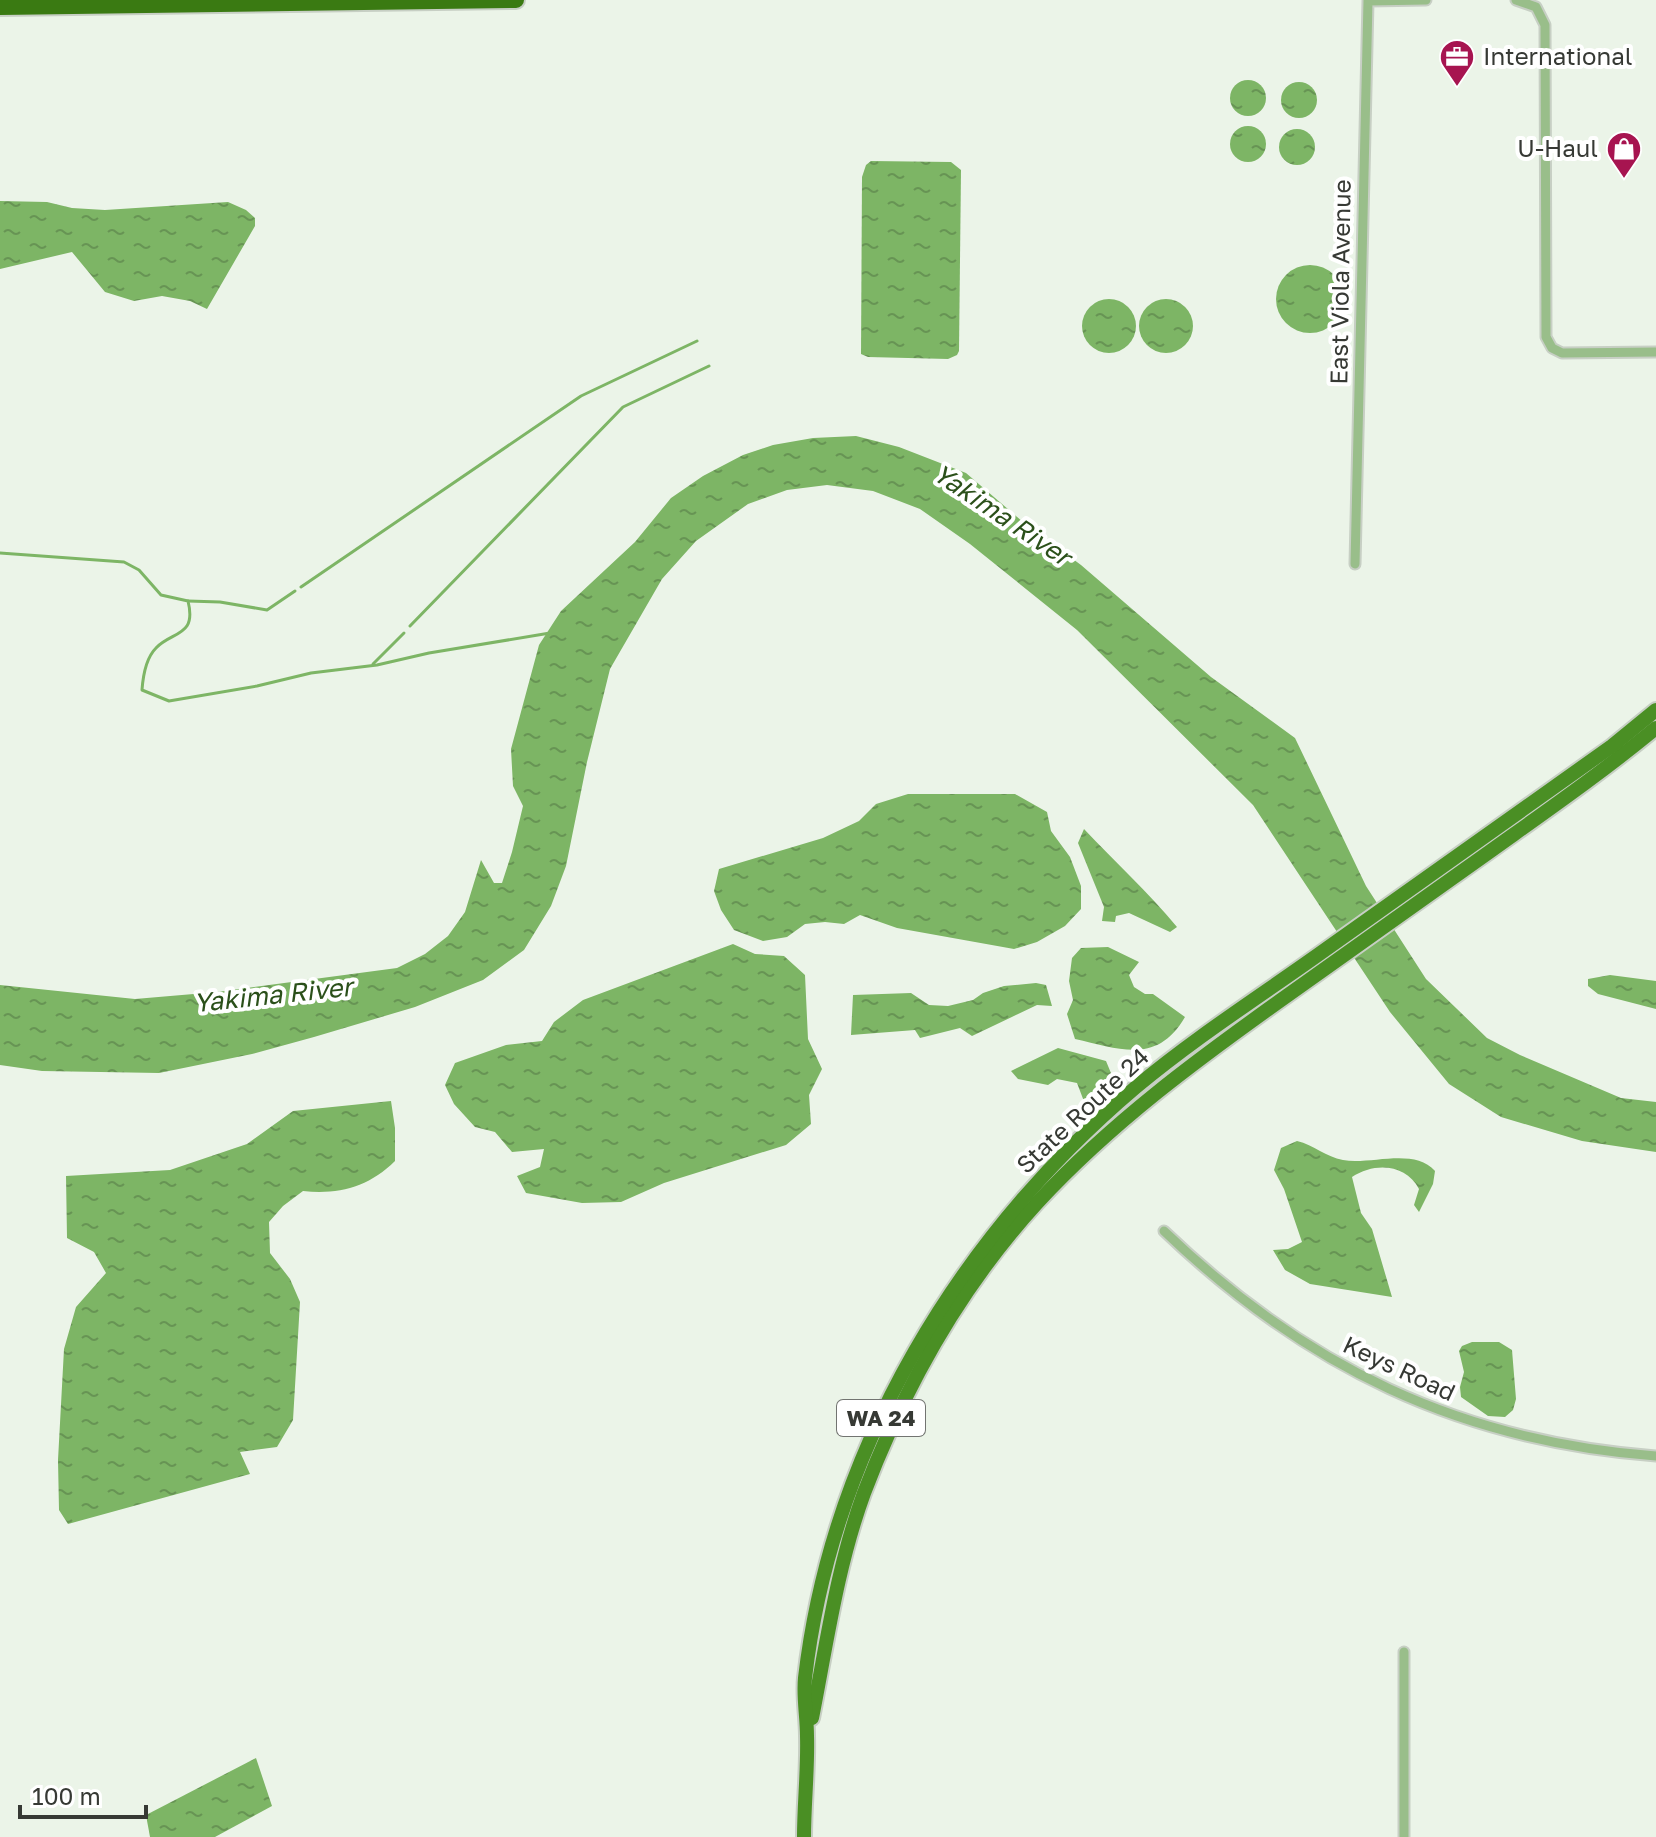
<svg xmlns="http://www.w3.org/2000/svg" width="1656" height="1837" font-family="'Golos Text',sans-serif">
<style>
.water{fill:url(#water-ripples)}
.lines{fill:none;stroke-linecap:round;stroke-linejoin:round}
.stream{stroke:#7db565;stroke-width:3}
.street-casing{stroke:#c7cfc4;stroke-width:13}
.primary-casing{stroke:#c7cfc4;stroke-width:18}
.highway-casing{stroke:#c7cfc4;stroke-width:20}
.street{stroke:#99be8a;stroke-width:9}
.primary{stroke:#4a8f24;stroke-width:14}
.highway{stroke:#3a7a12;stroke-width:16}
.labels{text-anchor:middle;stroke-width:8;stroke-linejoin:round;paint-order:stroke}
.shield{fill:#fff;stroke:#727471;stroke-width:2}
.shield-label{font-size:22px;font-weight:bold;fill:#363934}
.poi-label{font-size:24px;fill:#363934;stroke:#fff;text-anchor:start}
.street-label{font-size:24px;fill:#363934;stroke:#fff}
.water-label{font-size:26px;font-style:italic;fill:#2b501a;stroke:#fff}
</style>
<defs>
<pattern id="water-ripples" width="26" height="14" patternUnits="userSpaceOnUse" patternTransform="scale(2)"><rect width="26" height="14" fill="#7db565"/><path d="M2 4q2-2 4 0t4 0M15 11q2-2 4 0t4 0" fill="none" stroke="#679454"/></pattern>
</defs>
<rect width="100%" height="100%" fill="#ebf4e8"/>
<g class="water">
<circle cx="1248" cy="98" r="18"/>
<circle cx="1299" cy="100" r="18"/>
<circle cx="1248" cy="144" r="18"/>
<circle cx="1297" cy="147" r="18"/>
<path d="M 871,161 L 951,162 L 961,170 L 959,351 L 957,355 L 948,359 L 868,357 L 861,354 L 862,177 L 866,165 Z"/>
<path d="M 0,201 L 47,202 L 72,208 L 105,210 L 228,202 L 246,210 L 255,218 L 255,226 L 207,309 L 190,301 L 162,296 L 134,301 L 105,292 L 72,252 L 0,269 Z"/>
<circle cx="1310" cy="299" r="34"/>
<circle cx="1166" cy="326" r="27"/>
<circle cx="1109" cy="326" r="27"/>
<path d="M 856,436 L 899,447 L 966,473 L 1023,522 L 1081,565 L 1211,677 L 1295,738 L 1366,886 L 1426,979 L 1487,1038 L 1520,1055 L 1621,1098 L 1656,1102 L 1656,1152 L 1582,1141 L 1501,1117 L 1449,1084 L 1390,1012 L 1253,805 L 1077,630 L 970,544 L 920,509 L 873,491 L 827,485 L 787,490 L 748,504 L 696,541 L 662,579 L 610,669 L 587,762 L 566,866 L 551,906 L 524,950 L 483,980 L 415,1007 L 314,1037 L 252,1054 L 159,1073 L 42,1071 L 0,1065 L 0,985 L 135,999 L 217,992 L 397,968 L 425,954 L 448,936 L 465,912 L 481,860 L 494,883 L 502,883 L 512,852 L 523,806 L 513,786 L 511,749 L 539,645 L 561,611 L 635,542 L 671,498 L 703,476 L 743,455 L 773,445 L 813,438 Z"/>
<path d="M 908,794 L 1015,794 L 1047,812 L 1051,831 L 1070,857 L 1081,886 L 1081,909 L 1065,926 L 1037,942 L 1014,949 L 897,928 L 860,915 L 844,924 L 825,922 L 805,924 L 787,937 L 763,941 L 734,930 L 721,910 L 714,891 L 719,869 L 823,838 L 859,821 L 876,804 Z"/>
<path d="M 1084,829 C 1115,862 1148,892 1177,927 L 1170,932 L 1129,913 L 1116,916 L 1115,922 L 1102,921 L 1104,907 L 1078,843 Z"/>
<path d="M 733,944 L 755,954 L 784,956 L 805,975 L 808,1039 L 822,1069 L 809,1095 L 811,1124 L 786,1145 L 664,1183 L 621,1202 L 582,1203 L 526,1193 L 517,1176 L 540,1167 L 544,1149 L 512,1152 L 495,1132 L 475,1127 L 454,1104 L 445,1085 L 455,1063 L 506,1045 L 542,1041 L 554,1022 L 583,1000 Z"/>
<path d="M 1108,947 L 1139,962 L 1129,975 L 1134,987 L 1145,994 L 1153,994 L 1185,1017 C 1157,1065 1120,1049 1075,1039 L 1067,1014 L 1073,1000 L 1069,981 L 1072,958 L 1081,948 Z"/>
<path d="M 1610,975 L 1656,981 L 1656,1009 L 1598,994 L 1588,986 L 1588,979 Z"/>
<path d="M 1036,983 L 1046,985 L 1052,1006 L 1037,1005 L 972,1036 L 960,1028 L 920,1038 L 915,1030 L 851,1035 L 853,995 L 911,993 L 929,1005 L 948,1006 L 973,1000 L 983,993 L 1004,986 Z"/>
<path d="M 1058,1048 L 1106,1061 L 1113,1078 L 1105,1094 L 1106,1103 L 1097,1114 L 1085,1104 L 1077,1083 L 1057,1079 L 1048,1085 L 1018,1079 L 1011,1071 Z"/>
<path d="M 391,1101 L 395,1128 L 395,1161 C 369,1187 338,1195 303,1191 L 283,1206 L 269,1222 L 270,1253 L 290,1279 L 300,1302 L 293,1420 L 277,1447 L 240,1452 L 250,1474 L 68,1524 L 59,1510 L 58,1460 L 64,1349 L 76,1307 L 106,1273 L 94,1252 L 67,1238 L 66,1176 L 170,1170 L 247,1144 L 293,1111 Z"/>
<path d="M 1297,1141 C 1314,1145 1326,1157 1343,1160 C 1371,1165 1414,1147 1435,1171 L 1433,1184 L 1419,1212 L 1414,1205 L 1419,1189 C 1406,1164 1375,1162 1352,1177 L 1361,1213 L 1372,1229 L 1392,1297 L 1310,1284 L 1285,1270 L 1273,1250 L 1288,1249 L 1302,1242 L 1284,1189 L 1274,1170 L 1281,1148 Z"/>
<path d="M 1472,1342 L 1499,1342 L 1512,1350 L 1516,1399 L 1513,1410 L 1505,1417 L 1488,1416 L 1461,1397 L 1460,1387 L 1464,1372 L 1459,1351 L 1462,1346 Z"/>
<path d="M 256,1758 L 272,1806 L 215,1837 L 150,1837 L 146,1815 Z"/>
</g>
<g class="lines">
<g class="stream">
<path d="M 0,553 L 124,562 L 139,570 L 161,595 L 188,601 C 197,637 172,631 156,648 C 146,658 143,676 142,690 L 169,701 L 257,686 L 311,673 L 377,665 L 429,653 L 550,633"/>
<path d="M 301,587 L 581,396 L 697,341"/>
<path d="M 188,601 L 220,602 L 267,610 L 295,591"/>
<path d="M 410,626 L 623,407 L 709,366"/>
<path d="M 373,664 L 404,633"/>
</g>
<defs>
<g id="street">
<path d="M 1516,0 L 1536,7 L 1545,25 L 1546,337 L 1552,348 L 1562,353 L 1656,352"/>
<path d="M 1355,564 L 1368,1 L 1426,0"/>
<path d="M 1164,1231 C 1306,1367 1459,1441 1656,1456"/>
<path d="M 1404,1652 L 1404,1837"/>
</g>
<g id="primary">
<path d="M 812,1718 C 827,1642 837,1567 864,1493 C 904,1388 961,1286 1037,1203 C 1112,1122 1198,1059 1288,995 C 1356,947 1424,898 1492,850 C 1548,810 1604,771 1656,728"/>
<path d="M 804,1837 C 804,1803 808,1770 807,1736 C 807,1717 803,1697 805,1678 C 832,1447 960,1236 1136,1087 C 1197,1036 1265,993 1329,947 C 1423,880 1517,813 1612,746 L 1656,710"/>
</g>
<path id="highway" d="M 0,7 L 516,0"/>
</defs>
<use href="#street" class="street-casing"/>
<use href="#primary" class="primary-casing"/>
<use href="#highway" class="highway-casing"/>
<use href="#street" class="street"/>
<use href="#primary" class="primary"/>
<use href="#highway" class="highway"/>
</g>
<defs>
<symbol id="office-pin" viewBox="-11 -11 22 30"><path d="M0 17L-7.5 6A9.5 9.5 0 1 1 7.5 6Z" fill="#a71450" stroke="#fff"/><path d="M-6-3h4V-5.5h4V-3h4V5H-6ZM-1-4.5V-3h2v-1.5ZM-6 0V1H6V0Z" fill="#fff"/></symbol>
<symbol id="shop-pin" viewBox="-11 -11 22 30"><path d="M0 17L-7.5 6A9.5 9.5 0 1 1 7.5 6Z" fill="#a71450" stroke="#fff"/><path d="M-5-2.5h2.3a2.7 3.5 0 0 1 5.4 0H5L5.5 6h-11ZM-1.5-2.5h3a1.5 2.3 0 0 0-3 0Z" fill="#fff"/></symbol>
</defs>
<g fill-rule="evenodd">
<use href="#office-pin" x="1437" y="37" width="40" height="54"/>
<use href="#shop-pin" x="1604" y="129" width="40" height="54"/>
</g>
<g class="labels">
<rect class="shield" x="837" y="1400" width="88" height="36" rx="6"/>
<g class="shield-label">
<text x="881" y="1426">WA 24</text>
</g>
<g class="poi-label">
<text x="1483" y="65">International</text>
<text x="1598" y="157" text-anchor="end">U-Haul</text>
</g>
<g class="street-label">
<text transform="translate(1341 282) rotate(-89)" y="8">East Viola Avenue</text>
<text transform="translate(1083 1111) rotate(-43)" y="8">State Route 24</text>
<text transform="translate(1399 1369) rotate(25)" y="8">Keys Road</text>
</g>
<g class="water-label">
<text transform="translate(1002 515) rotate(34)" y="9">Yakima River</text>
<text transform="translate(273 995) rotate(-6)" y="9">Yakima River</text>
</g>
</g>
<path d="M20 1805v12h126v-12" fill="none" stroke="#363934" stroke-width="4"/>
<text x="32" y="1805" font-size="24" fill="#363934" stroke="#ffffff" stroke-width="6" paint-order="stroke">100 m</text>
</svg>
